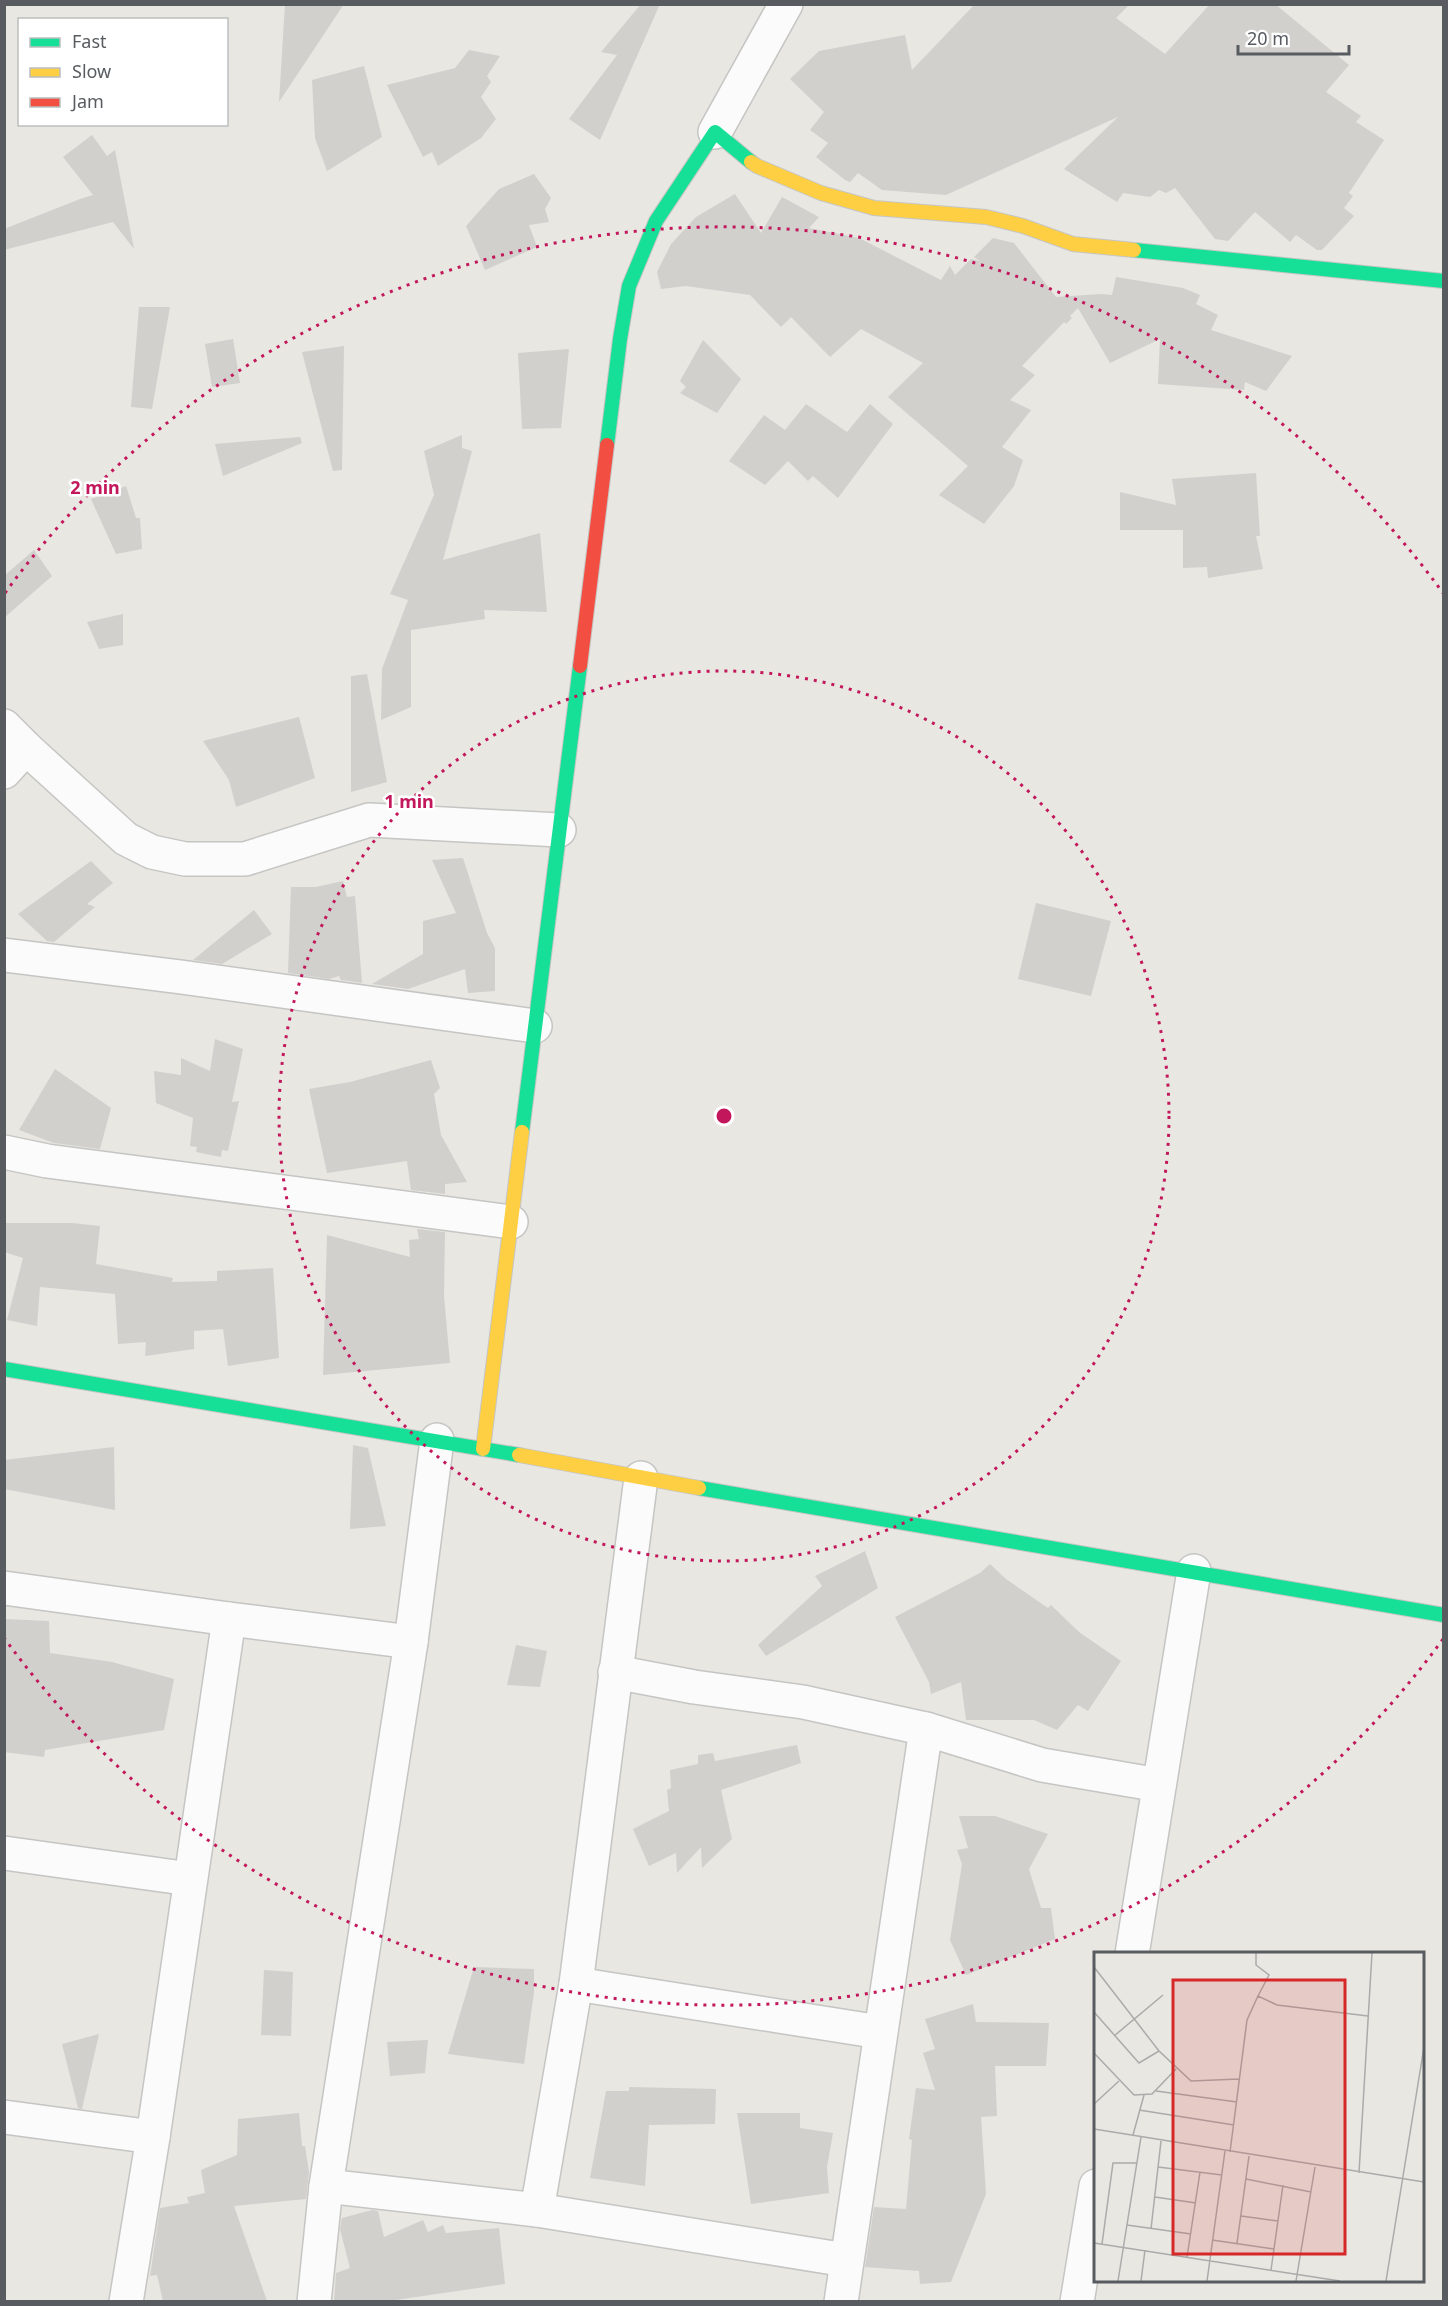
<svg xmlns="http://www.w3.org/2000/svg" width="1448" height="2306" font-family="'Noto Sans',sans-serif">
<style>
.building{fill:#d1d0cd}
.lines{fill:none;stroke-linecap:round;stroke-linejoin:round}
.street-casing{stroke:#c5c5c4;stroke-width:36}
.fast-casing{stroke:#c5c6c5;stroke-width:16}
.slow-casing{stroke:#c5c6c5;stroke-width:16}
.jam-casing{stroke:#c5c6c5;stroke-width:16}
.street{stroke:#fcfbfb;stroke-width:33}
.fast{stroke:#16e098;stroke-width:14}
.slow{stroke:#ffcf43;stroke-width:14}
.jam{stroke:#f24e42;stroke-width:14}
.ring{fill:none;stroke:#c2185b;stroke-width:3;stroke-dasharray:3 6}
.inset-road{fill:none;stroke:#aaabaa;stroke-width:1.5}
.view{fill:#d62828;fill-opacity:0.15;stroke:#d62828;stroke-width:3}
.inset-edge{fill:none;stroke:#585c60;stroke-width:3}
.centre{fill:#c2185b;stroke:#fff;stroke-width:3}
.ring-label{font-size:18px;text-anchor:middle;font-weight:bold;fill:#c2185b;stroke:#fff;stroke-width:5;stroke-linejoin:round;paint-order:stroke}
</style>
<rect width="100%" height="100%" fill="#e8e7e2"/>
<g class="building">
<path d="M 285,4 L 344,4 L 279,102 Z"/>
<path d="M 641,4 L 660,4 L 600,140 L 569,119 L 617,55 L 601,52 Z"/>
<path d="M 975,4 L 1130,4 L 1116,18 L 1165,54 L 1210,4 L 1275,4 L 1349,65 L 1326,92 L 1361,116 L 1356,122 L 1384,140 L 1349,193 L 1353,196 L 1344,208 L 1354,216 L 1322,250 L 1317,250 L 1296,235 L 1290,242 L 1255,212 L 1228,241 L 1215,239 L 1175,188 L 1166,193 L 1159,190 L 1150,197 L 1123,193 L 1117,202 L 1064,169 L 1118,117 L 946,195 L 882,190 L 858,173 L 850,182 L 845,180 L 816,157 L 828,143 L 810,130 L 824,112 L 790,79 L 819,51 L 905,35 L 912,70 Z"/>
<path d="M 469,50 L 500,56 L 487,76 L 491,82 L 481,97 L 496,119 L 481,138 L 438,166 L 432,152 L 423,157 L 387,85 L 455,68 Z"/>
<path d="M 364,66 L 382,137 L 327,171 L 315,138 L 312,80 Z"/>
<path d="M 92,135 L 107,156 L 115,150 L 134,249 L 113,222 L 4,250 L 4,229 L 80,199 L 93,195 L 63,157 Z"/>
<path d="M 534,174 L 551,198 L 545,209 L 549,222 L 529,225 L 537,247 L 485,270 L 466,226 L 499,189 Z"/>
<path d="M 735,194 L 761,233 L 782,197 L 819,217 L 809,228 L 859,238 L 941,280 L 950,266 L 955,275 L 971,259 L 980,261 L 974,257 L 993,238 L 1014,243 L 1056,297 L 1101,294 L 1112,295 L 1116,277 L 1183,288 L 1200,295 L 1196,304 L 1218,315 L 1211,330 L 1292,356 L 1266,391 L 1245,382 L 1244,390 L 1158,384 L 1160,339 L 1110,363 L 1078,308 L 1070,316 L 1072,318 L 1066,324 L 1064,322 L 1022,366 L 1035,375 L 1010,400 L 1031,410 L 1002,447 L 1023,460 L 1014,486 L 984,524 L 939,495 L 968,466 L 888,397 L 923,363 L 861,329 L 830,357 L 791,317 L 781,327 L 750,295 L 686,286 L 661,289 L 657,272 L 671,244 L 696,217 Z"/>
<path d="M 139,307 L 170,307 L 152,409 L 131,407 Z"/>
<path d="M 233,339 L 240,383 L 212,387 L 205,344 Z"/>
<path d="M 703,340 L 741,379 L 717,413 L 680,393 L 686,387 L 680,381 Z"/>
<path d="M 344,346 L 342,470 L 333,471 L 302,352 Z"/>
<path d="M 569,349 L 561,428 L 522,429 L 518,353 Z"/>
<path d="M 806,404 L 847,432 L 870,404 L 893,424 L 838,498 L 813,476 L 808,481 L 788,461 L 765,485 L 729,461 L 764,415 L 785,430 Z"/>
<path d="M 462,435 L 462,448 L 472,451 L 443,560 L 540,533 L 547,612 L 484,610 L 485,619 L 411,630 L 411,707 L 381,720 L 382,669 L 408,600 L 390,594 L 434,495 L 424,451 Z"/>
<path d="M 300,437 L 302,443 L 223,476 L 215,444 Z"/>
<path d="M 1256,473 L 1260,536 L 1256,536 L 1263,569 L 1208,578 L 1207,567 L 1183,568 L 1183,530 L 1120,530 L 1120,492 L 1176,505 L 1172,479 Z"/>
<path d="M 126,486 L 136,518 L 140,518 L 142,549 L 116,554 L 91,499 Z"/>
<path d="M 34,550 L 52,576 L 4,618 L 4,576 Z"/>
<path d="M 123,614 L 123,645 L 99,649 L 87,622 Z"/>
<path d="M 367,674 L 387,782 L 351,792 L 351,676 Z"/>
<path d="M 299,717 L 315,778 L 236,807 L 229,780 L 203,741 Z"/>
<path d="M 463,858 L 487,933 L 495,948 L 495,991 L 468,993 L 465,969 L 408,989 L 372,984 L 423,954 L 423,921 L 456,913 L 432,860 Z"/>
<path d="M 91,861 L 113,883 L 87,904 L 95,907 L 54,942 L 47,941 L 18,914 Z"/>
<path d="M 343,881 L 347,897 L 355,896 L 362,983 L 341,980 L 339,976 L 329,979 L 288,973 L 291,887 L 316,887 Z"/>
<path d="M 1036,903 L 1111,921 L 1091,996 L 1018,979 Z"/>
<path d="M 254,910 L 272,934 L 222,964 L 193,960 Z"/>
<path d="M 215,1039 L 243,1049 L 232,1102 L 239,1101 L 228,1151 L 222,1150 L 221,1157 L 196,1152 L 197,1147 L 190,1146 L 193,1118 L 156,1103 L 154,1071 L 181,1075 L 181,1058 L 210,1071 Z"/>
<path d="M 431,1060 L 440,1088 L 434,1094 L 441,1135 L 467,1182 L 445,1184 L 445,1194 L 411,1190 L 407,1161 L 327,1173 L 309,1089 L 350,1082 Z"/>
<path d="M 55,1069 L 111,1108 L 100,1149 L 54,1143 L 19,1130 Z"/>
<path d="M 4,1223 L 72,1223 L 100,1226 L 96,1264 L 173,1278 L 172,1282 L 217,1281 L 217,1271 L 273,1268 L 279,1358 L 228,1366 L 223,1329 L 194,1331 L 194,1349 L 145,1356 L 146,1342 L 118,1344 L 115,1294 L 40,1287 L 37,1326 L 7,1320 L 23,1258 L 4,1252 Z"/>
<path d="M 417,1229 L 445,1232 L 444,1296 L 450,1363 L 323,1375 L 327,1235 L 410,1257 L 409,1240 L 419,1239 Z"/>
<path d="M 353,1445 L 368,1448 L 386,1526 L 350,1529 Z"/>
<path d="M 114,1447 L 115,1510 L 4,1489 L 4,1460 Z"/>
<path d="M 865,1551 L 878,1588 L 766,1656 L 758,1645 L 822,1586 L 815,1576 Z"/>
<path d="M 990,1564 L 1006,1579 L 1048,1608 L 1051,1605 L 1079,1632 L 1121,1661 L 1088,1711 L 1078,1705 L 1057,1730 L 1034,1720 L 966,1720 L 961,1682 L 931,1694 L 929,1682 L 895,1617 L 980,1573 Z"/>
<path d="M 4,1619 L 49,1621 L 50,1653 L 112,1662 L 174,1679 L 164,1730 L 45,1750 L 44,1757 L 4,1752 Z"/>
<path d="M 516,1645 L 547,1651 L 540,1687 L 507,1685 Z"/>
<path d="M 797,1745 L 801,1763 L 721,1790 L 732,1839 L 702,1868 L 701,1847 L 677,1873 L 676,1853 L 649,1866 L 633,1829 L 669,1811 L 667,1790 L 671,1788 L 670,1770 L 698,1764 L 698,1755 L 713,1753 L 715,1761 Z"/>
<path d="M 959,1816 L 995,1816 L 1048,1834 L 1029,1869 L 1041,1908 L 1051,1908 L 1055,1939 L 966,1975 L 950,1940 L 962,1864 L 957,1850 L 968,1848 Z"/>
<path d="M 474,1967 L 534,1969 L 534,1992 L 524,2064 L 448,2054 Z"/>
<path d="M 264,1970 L 293,1972 L 291,2036 L 261,2035 Z"/>
<path d="M 973,2004 L 976,2022 L 1049,2023 L 1046,2066 L 995,2066 L 997,2116 L 981,2117 L 986,2194 L 951,2282 L 920,2284 L 919,2271 L 865,2267 L 874,2207 L 906,2209 L 912,2140 L 909,2139 L 916,2088 L 935,2090 L 923,2053 L 935,2049 L 925,2019 Z"/>
<path d="M 99,2034 L 82,2109 L 78,2108 L 62,2044 Z"/>
<path d="M 428,2040 L 425,2073 L 390,2076 L 387,2042 Z"/>
<path d="M 629,2087 L 716,2089 L 715,2124 L 649,2125 L 645,2186 L 590,2178 L 606,2091 L 629,2091 Z"/>
<path d="M 299,2113 L 302,2146 L 305,2146 L 309,2172 L 306,2199 L 234,2206 L 267,2301 L 163,2301 L 157,2275 L 150,2276 L 160,2208 L 189,2203 L 187,2197 L 205,2193 L 201,2170 L 237,2155 L 238,2119 Z"/>
<path d="M 737,2113 L 800,2113 L 800,2128 L 833,2133 L 827,2167 L 829,2193 L 751,2204 Z"/>
<path d="M 372,2210 L 378,2211 L 384,2237 L 423,2220 L 428,2232 L 443,2225 L 446,2233 L 499,2228 L 505,2284 L 389,2301 L 334,2301 L 336,2273 L 350,2268 L 340,2229 L 342,2218 Z"/>
</g>
<g class="lines">
<defs>
<g id="street">
<path d="M 715,132 L 786,4"/>
<path d="M 4,726 L 26,748 L 126,839 L 152,852 L 185,859 L 245,859 L 369,820 L 559,830"/>
<path d="M 4,772 L 26,748"/>
<path d="M 4,955 L 181,977 L 535,1026"/>
<path d="M 4,1152 L 47,1161 L 511,1222"/>
<path d="M 4,1588 L 229,1619 L 411,1642"/>
<path d="M 615,1672 L 694,1687 L 803,1702 L 926,1729 L 1042,1765 L 1159,1785"/>
<path d="M 4,1853 L 190,1879"/>
<path d="M 1132,1954 L 1194,1571"/>
<path d="M 576,1984 L 880,2032"/>
<path d="M 4,2117 L 153,2137"/>
<path d="M 326,2186 L 537,2210 L 846,2260"/>
<path d="M 537,2210 L 576,1984 L 641,1478"/>
<path d="M 126,2302 L 153,2137 L 229,1619"/>
<path d="M 314,2302 L 326,2186 L 411,1642 L 437,1440"/>
<path d="M 841,2302 L 926,1729"/>
<path d="M 1077,2302 L 1096,2186"/>
</g>
<g id="fast">
<path d="M 1134,250 L 1444,281"/>
<path d="M 607,445 L 620,339 L 629,286 L 656,221 L 715,132 L 751,162"/>
<path d="M 522,1132 L 580,666"/>
<path d="M 4,1369 L 519,1455"/>
<path d="M 699,1488 L 1444,1615"/>
</g>
<g id="slow">
<path d="M 751,162 L 757,166 L 821,193 L 874,208 L 986,217 L 1023,226 L 1073,244 L 1134,250"/>
<path d="M 483,1449 L 522,1132"/>
<path d="M 519,1455 L 699,1488"/>
</g>
<path id="jam" d="M 580,666 L 607,445"/>
</defs>
<use href="#street" class="street-casing"/>
<use href="#fast" class="fast-casing"/>
<use href="#slow" class="slow-casing"/>
<use href="#jam" class="jam-casing"/>
<use href="#street" class="street"/>
<use href="#fast" class="fast"/>
<use href="#slow" class="slow"/>
<use href="#jam" class="jam"/>
</g>
<g class="ring">
<circle cx="724" cy="1116" r="445"/>
<path d="M1443 1639A889 889 0 0 1 5 1639M5 593A889 889 0 0 1 1443 593"/>
</g>
<g transform="translate(1094 1952)">
<rect width="330" height="330" fill="#e8e7e2"/>
<path class="inset-road" d="M 162,1 L 162,13 L 175,23 L 164,44M 0,15 L 65,99M 0,60 L 45,111 L 65,99 L 97,129 L 145,127M 20,84 L 69,43M 0,101 L 40,143 L 58,142 L 82,117M 62,139 L 143,150M 0,152 L 25,129M 45,158 L 140,173M 0,177 L 330,230M 39,183 L 50,143M 136,200 L 153,68 L 164,44 L 183,53 L 274,64M 64,215 L 128,223M 265,221 L 278,1M 152,227 L 217,240M 61,245 L 102,251M 147,264 L 184,269M 33,273 L 97,282M 57,277 L 67,189M 118,288 L 180,297M 0,291 L 246,329M 143,291 L 155,204M 8,292 L 19,211 L 43,211M 93,305 L 106,220M 177,318 L 189,233M 24,329 L 47,185M 47,329 L 51,298M 113,329 L 131,199M 202,329 L 221,215M 292,329 L 330,95"/>
<path class="view" d="M 79,28 L 251,28 L 251,302 L 79,302 Z"/>
<rect width="330" height="330" class="inset-edge"/>
</g>
<circle cx="724" cy="1116" r="9" class="centre"/>
<g class="ring-label">
<text x="95" y="494">2 min</text>
<text x="409" y="808">1 min</text>
</g>
<rect width="1448" height="2306" fill="none" stroke="#585c60" stroke-width="12"/>
<rect x="18" y="18" width="210" height="108" fill="#ffffff" stroke="#bcbebf" stroke-width="1.5"/>
<rect x="30" y="38" width="30" height="9" fill="#16e098" stroke="#bcbebf" stroke-width="1.5"/>
<text x="72" y="48" font-size="18" fill="#585c60">Fast</text>
<rect x="30" y="68" width="30" height="9" fill="#ffcf43" stroke="#bcbebf" stroke-width="1.5"/>
<text x="72" y="78" font-size="18" fill="#585c60">Slow</text>
<rect x="30" y="98" width="30" height="9" fill="#f24e42" stroke="#bcbebf" stroke-width="1.5"/>
<text x="72" y="108" font-size="18" fill="#585c60">Jam</text>
<path d="M1238 45v9h111v-9" fill="none" stroke="#585c60" stroke-width="3"/>
<text x="1247" y="45" font-size="18" fill="#585c60" stroke="#ffffff" stroke-width="4.5" paint-order="stroke">20 m</text>
</svg>
